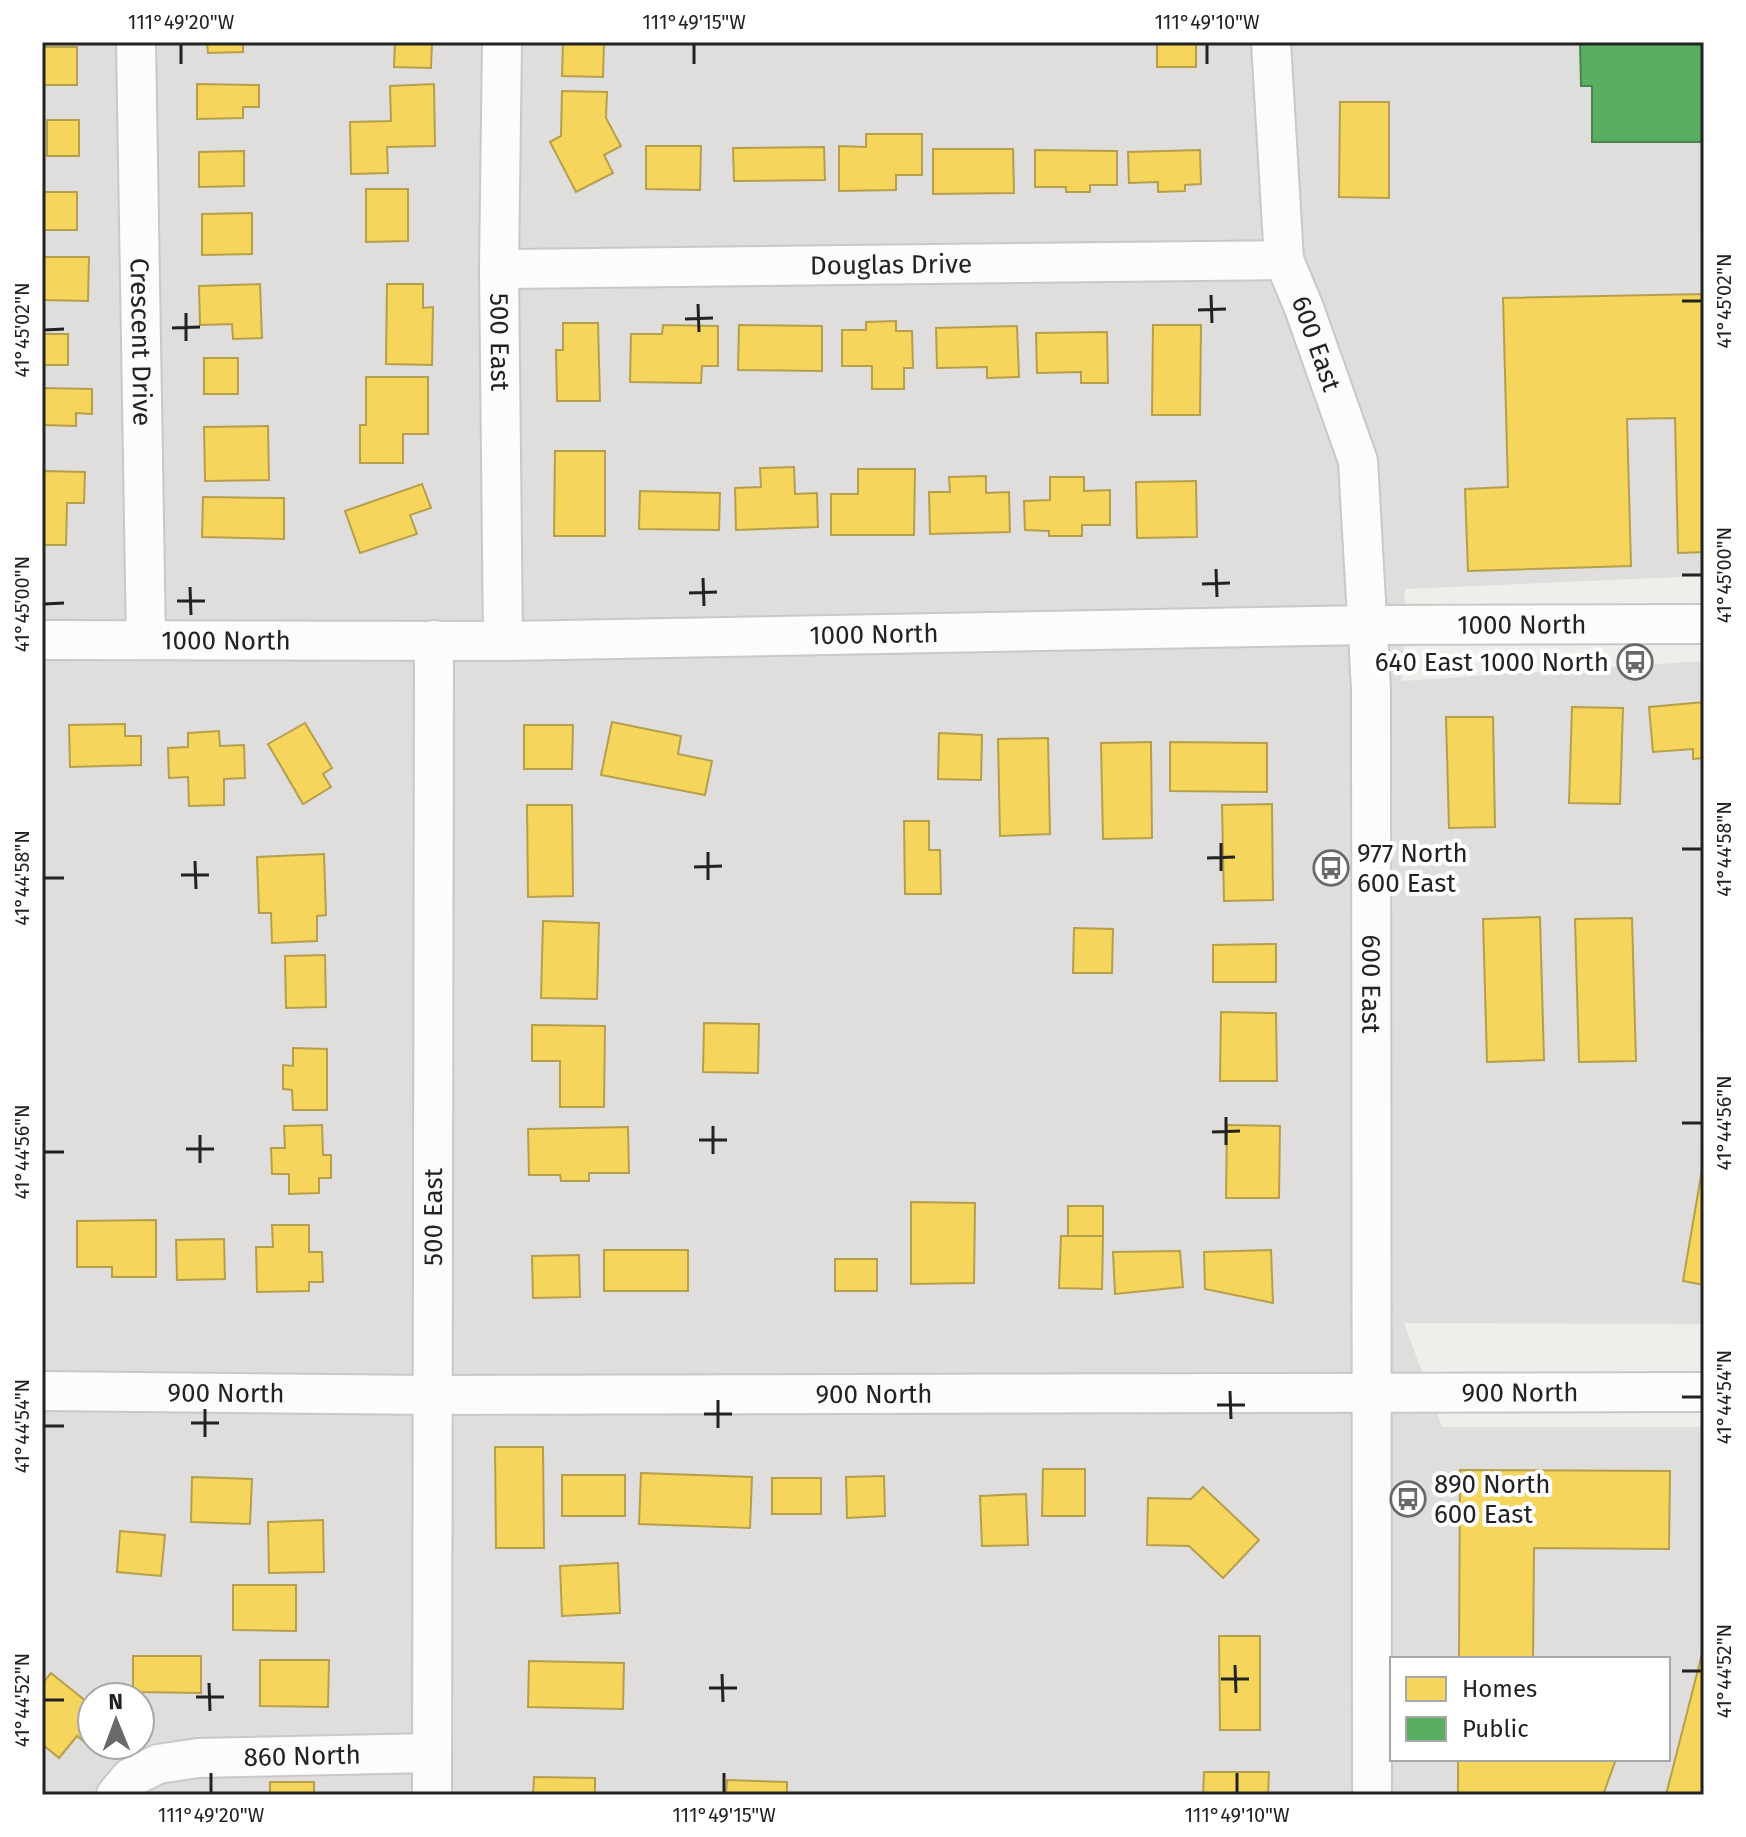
<svg xmlns="http://www.w3.org/2000/svg" width="1746" height="1837" font-family="'Fira Sans',sans-serif">
<style>
.residential{fill:#dfdedc;fill-rule:evenodd}
.religious{fill:#dededc}
.parking{fill:#e0dfde;fill-rule:evenodd}
.homes{fill:#f6d55c;stroke:#b69f4b;stroke-width:2}
.public{fill:#5aae61;stroke:#49844e;stroke-width:2}
.lines{fill:none;stroke-linecap:round;stroke-linejoin:round}
.minor-casing{stroke:#c9c8c7;stroke-width:42}
.minor{stroke:#fdfcfc;stroke-width:38}
.ticks{fill:none;stroke:#222;stroke-width:3}
.labels{text-anchor:middle;stroke-width:8;stroke-linejoin:round;paint-order:stroke}
.street-label{font-size:26px;fill:#222;stroke:#fff}
.poi-label{font-size:26px;fill:#222;stroke:#fff;text-anchor:start}
.neatline{fill:none;stroke:#222;stroke-width:3}
.ticks-label{font-size:20px;text-anchor:middle;fill:#222}
</style>
<rect width="100%" height="100%" fill="#f0eeeb"/>
<path class="residential" d="M 42,42 L 1301,42 L 1301,84 L 1428,82 L 1425,222 L 1704,223 L 1704,576 L 1405,589 L 1402,681 L 1704,661 L 1704,1324 L 1404,1323 L 1442,1427 L 1704,1427 L 1704,1795 L 42,1795 ZM 1392,1659 L 1668,1659 L 1668,1759 L 1392,1759 ZM 92,1697 L 140,1697 L 140,1745 L 92,1745 Z"/>
<path class="religious" d="M 1301,42 L 1704,42 L 1704,223 L 1424,222 L 1427,82 L 1301,84 Z"/>
<g class="parking">
<path d="M 1361,42 L 1559,42 L 1555,186 L 1497,214 L 1465,213 L 1470,44 L 1361,45 Z"/>
<path d="M 1472,235 L 1704,235 L 1704,294 L 1467,298 Z"/>
<path d="M 1704,765 L 1704,986 L 1691,1028 L 1704,1033 L 1704,1122 L 1672,1275 L 1646,1314 L 1430,1315 L 1430,854 L 1637,854 L 1639,766 ZM 1476,910 L 1644,910 L 1647,1066 L 1477,1066 Z"/>
</g>
<g class="homes">
<path d="M 207,42 L 243,42 L 243,52 L 208,53 Z"/>
<path d="M 395,42 L 432,42 L 431,68 L 394,67 Z"/>
<path d="M 563,42 L 604,42 L 603,77 L 562,76 Z"/>
<rect x="1157" y="42" width="39" height="25"/>
<path d="M 42,47 L 77,47 L 77,85 L 42,85 L 42,113 Z"/>
<path d="M 197,84 L 259,85 L 259,107 L 243,107 L 243,118 L 197,119 Z"/>
<path d="M 434,84 L 435,146 L 387,147 L 388,173 L 351,174 L 350,122 L 391,121 L 390,86 Z"/>
<path d="M 562,91 L 607,92 L 606,118 L 621,146 L 604,155 L 613,173 L 576,192 L 550,142 L 561,136 Z"/>
<path d="M 1340,102 L 1389,102 L 1389,198 L 1339,197 Z"/>
<rect x="47" y="120" width="32" height="36"/>
<path d="M 866,134 L 922,134 L 922,175 L 896,175 L 896,190 L 839,191 L 839,146 L 866,147 Z"/>
<path d="M 646,146 L 701,146 L 700,190 L 646,189 Z"/>
<path d="M 824,147 L 825,180 L 734,181 L 733,148 Z"/>
<path d="M 933,149 L 1013,149 L 1014,193 L 933,194 Z"/>
<path d="M 1035,150 L 1117,151 L 1117,185 L 1090,185 L 1090,192 L 1066,192 L 1066,187 L 1035,187 Z"/>
<path d="M 1200,150 L 1201,184 L 1185,185 L 1185,191 L 1158,192 L 1158,182 L 1129,183 L 1128,152 Z"/>
<path d="M 244,151 L 244,186 L 199,187 L 199,152 Z"/>
<path d="M 366,189 L 408,189 L 408,241 L 366,242 Z"/>
<rect x="42" y="192" width="35" height="38"/>
<path d="M 252,213 L 252,254 L 202,255 L 202,214 Z"/>
<path d="M 42,257 L 89,257 L 88,301 L 42,300 Z"/>
<path d="M 260,284 L 262,338 L 233,339 L 232,324 L 200,325 L 199,286 Z"/>
<path d="M 387,284 L 423,284 L 423,308 L 433,307 L 432,365 L 386,364 Z"/>
<path d="M 1704,294 L 1704,552 L 1678,553 L 1675,418 L 1627,419 L 1631,566 L 1468,571 L 1465,489 L 1508,487 L 1503,298 Z"/>
<path d="M 896,321 L 896,331 L 912,331 L 913,368 L 904,368 L 904,389 L 872,389 L 872,366 L 842,366 L 842,330 L 866,330 L 866,322 Z"/>
<path d="M 563,323 L 598,323 L 600,401 L 557,401 L 556,350 L 563,350 Z"/>
<path d="M 663,325 L 718,326 L 718,366 L 702,366 L 701,383 L 630,382 L 631,334 L 662,334 Z"/>
<path d="M 739,325 L 822,326 L 822,371 L 738,370 Z"/>
<path d="M 1153,325 L 1201,325 L 1200,415 L 1152,415 Z"/>
<path d="M 1017,326 L 1019,377 L 987,378 L 987,367 L 937,368 L 936,328 Z"/>
<path d="M 1107,332 L 1108,383 L 1081,383 L 1081,372 L 1037,373 L 1036,333 Z"/>
<rect x="42" y="334" width="26" height="31"/>
<rect x="204" y="358" width="34" height="36"/>
<path d="M 366,377 L 428,377 L 428,434 L 403,434 L 403,463 L 360,463 L 360,425 L 366,425 Z"/>
<path d="M 42,388 L 92,389 L 92,414 L 76,413 L 76,426 L 42,425 Z"/>
<path d="M 268,426 L 269,480 L 205,481 L 204,427 Z"/>
<path d="M 555,451 L 605,451 L 605,536 L 554,536 Z"/>
<path d="M 794,467 L 795,494 L 817,493 L 818,527 L 736,530 L 735,488 L 761,487 L 760,468 Z"/>
<path d="M 858,469 L 915,469 L 914,535 L 831,535 L 831,494 L 858,494 Z"/>
<path d="M 42,471 L 85,472 L 84,503 L 67,503 L 66,545 L 42,545 Z"/>
<path d="M 986,476 L 986,493 L 1009,492 L 1010,532 L 930,534 L 929,492 L 950,492 L 949,477 Z"/>
<path d="M 1050,477 L 1084,477 L 1084,491 L 1110,490 L 1110,525 L 1082,525 L 1082,536 L 1049,536 L 1049,531 L 1025,530 L 1024,501 L 1050,500 Z"/>
<path d="M 1196,481 L 1197,537 L 1137,538 L 1136,482 Z"/>
<path d="M 422,484 L 431,508 L 410,515 L 417,534 L 360,553 L 345,511 Z"/>
<path d="M 640,491 L 720,493 L 719,530 L 639,529 Z"/>
<path d="M 203,497 L 284,498 L 284,539 L 202,537 Z"/>
<path d="M 1704,702 L 1704,758 L 1693,759 L 1693,749 L 1653,752 L 1649,707 Z"/>
<path d="M 1572,707 L 1623,708 L 1620,804 L 1569,803 Z"/>
<path d="M 1446,717 L 1493,717 L 1495,827 L 1449,828 Z"/>
<path d="M 612,722 L 681,736 L 678,754 L 712,761 L 705,795 L 601,775 Z"/>
<path d="M 305,723 L 332,768 L 323,774 L 331,787 L 303,804 L 268,744 Z"/>
<path d="M 125,724 L 125,736 L 141,736 L 141,765 L 70,767 L 69,725 Z"/>
<path d="M 524,725 L 573,725 L 572,769 L 524,769 Z"/>
<path d="M 219,731 L 220,746 L 244,745 L 245,778 L 224,779 L 224,805 L 189,806 L 188,777 L 169,778 L 168,748 L 188,747 L 188,733 Z"/>
<path d="M 939,733 L 982,735 L 981,780 L 938,779 Z"/>
<path d="M 1048,738 L 1050,834 L 1000,836 L 998,739 Z"/>
<path d="M 1151,742 L 1152,838 L 1103,839 L 1101,743 Z"/>
<path d="M 1170,742 L 1267,743 L 1267,792 L 1170,791 Z"/>
<path d="M 1272,804 L 1273,900 L 1224,901 L 1222,805 Z"/>
<path d="M 527,805 L 572,805 L 573,896 L 528,897 Z"/>
<path d="M 904,821 L 929,821 L 929,850 L 940,850 L 941,894 L 905,894 Z"/>
<path d="M 324,854 L 326,915 L 317,916 L 317,941 L 272,943 L 271,913 L 259,913 L 257,857 Z"/>
<path d="M 1540,917 L 1544,1060 L 1487,1062 L 1483,919 Z"/>
<path d="M 1632,918 L 1636,1061 L 1579,1062 L 1575,919 Z"/>
<path d="M 543,921 L 599,923 L 597,999 L 541,998 Z"/>
<path d="M 1074,928 L 1113,929 L 1112,973 L 1073,973 Z"/>
<path d="M 1276,944 L 1276,982 L 1213,982 L 1213,945 Z"/>
<path d="M 325,955 L 326,1007 L 286,1008 L 285,956 Z"/>
<path d="M 1221,1012 L 1276,1013 L 1277,1081 L 1220,1081 Z"/>
<path d="M 704,1023 L 759,1024 L 758,1073 L 703,1072 Z"/>
<path d="M 532,1025 L 605,1026 L 604,1107 L 560,1107 L 560,1061 L 532,1061 Z"/>
<path d="M 293,1048 L 327,1049 L 327,1110 L 293,1110 L 292,1090 L 283,1089 L 283,1065 L 293,1066 Z"/>
<path d="M 322,1125 L 323,1155 L 331,1155 L 331,1178 L 319,1178 L 319,1193 L 289,1194 L 289,1174 L 272,1174 L 271,1148 L 285,1148 L 284,1126 Z"/>
<path d="M 1227,1125 L 1280,1126 L 1279,1198 L 1226,1198 Z"/>
<path d="M 628,1127 L 629,1173 L 589,1173 L 589,1181 L 561,1181 L 560,1175 L 529,1175 L 528,1129 Z"/>
<path d="M 1704,1158 L 1704,1285 L 1683,1281 Z"/>
<path d="M 911,1202 L 975,1203 L 974,1283 L 911,1284 Z"/>
<rect x="1068" y="1206" width="35" height="30"/>
<path d="M 156,1220 L 156,1277 L 112,1277 L 112,1267 L 77,1267 L 77,1221 Z"/>
<path d="M 272,1225 L 309,1225 L 309,1252 L 322,1252 L 323,1282 L 309,1282 L 309,1291 L 257,1292 L 256,1247 L 273,1247 Z"/>
<path d="M 1061,1236 L 1103,1236 L 1102,1289 L 1059,1288 Z"/>
<path d="M 224,1239 L 225,1279 L 177,1280 L 176,1240 Z"/>
<rect x="604" y="1250" width="84" height="41"/>
<path d="M 1271,1250 L 1273,1303 L 1205,1289 L 1204,1252 Z"/>
<path d="M 1180,1251 L 1183,1287 L 1115,1294 L 1113,1252 Z"/>
<path d="M 579,1255 L 580,1297 L 533,1298 L 532,1256 Z"/>
<rect x="835" y="1259" width="42" height="32"/>
<path d="M 495,1447 L 543,1447 L 544,1548 L 496,1548 Z"/>
<path d="M 1043,1469 L 1085,1469 L 1085,1516 L 1042,1516 Z"/>
<path d="M 1460,1470 L 1670,1471 L 1669,1549 L 1534,1548 L 1533,1659 L 1459,1659 Z"/>
<path d="M 641,1473 L 752,1477 L 750,1528 L 639,1524 Z"/>
<rect x="562" y="1475" width="63" height="41"/>
<path d="M 884,1476 L 885,1516 L 847,1518 L 846,1477 Z"/>
<path d="M 192,1477 L 252,1479 L 250,1524 L 191,1522 Z"/>
<rect x="772" y="1478" width="49" height="36"/>
<path d="M 1203,1487 L 1259,1540 L 1223,1578 L 1189,1546 L 1147,1545 L 1148,1498 L 1191,1499 Z"/>
<path d="M 1026,1494 L 1028,1545 L 982,1546 L 980,1496 Z"/>
<path d="M 323,1520 L 324,1572 L 269,1573 L 268,1522 Z"/>
<path d="M 120,1531 L 165,1535 L 161,1576 L 117,1572 Z"/>
<path d="M 618,1563 L 620,1613 L 562,1616 L 560,1566 Z"/>
<path d="M 233,1585 L 296,1585 L 296,1631 L 233,1630 Z"/>
<path d="M 1219,1636 L 1260,1636 L 1260,1730 L 1220,1730 Z"/>
<path d="M 1704,1646 L 1704,1795 L 1666,1795 Z"/>
<path d="M 133,1656 L 201,1656 L 201,1693 L 133,1692 Z"/>
<path d="M 260,1660 L 329,1660 L 328,1707 L 260,1706 Z"/>
<path d="M 529,1661 L 624,1663 L 623,1709 L 528,1707 Z"/>
<path d="M 51,1673 L 92,1706 L 92,1735 L 86,1743 L 77,1736 L 59,1758 L 42,1744 L 42,1684 Z"/>
<path d="M 1458,1759 L 1616,1759 L 1603,1795 L 1458,1795 Z"/>
<path d="M 1204,1772 L 1269,1772 L 1268,1795 L 1203,1795 Z"/>
<path d="M 534,1777 L 595,1778 L 595,1795 L 533,1795 Z"/>
<path d="M 727,1780 L 787,1782 L 787,1795 L 726,1795 Z"/>
<rect x="270" y="1782" width="44" height="13"/>
</g>
<path class="public" d="M 1580,42 L 1704,42 L 1704,142 L 1592,142 L 1592,86 L 1581,86 Z"/>
<g class="lines">
<defs>
<g id="minor">
<path id="s1" d="M 136,42 L 146,640"/>
<path id="s2" d="M 502,42 L 499,269 L 503,641"/>
<path id="s3" d="M 1271,42 L 1284,260 L 1304,308 L 1358,461 L 1371,688 L 1372,1795"/>
<path id="s4" d="M 499,269 L 1284,260"/>
<path id="s5" d="M 42,640 L 503,641 L 1369,625 L 1704,624"/>
<path id="s6" d="M 42,1391 L 433,1395 L 1704,1392"/>
<path id="s7" d="M 116,1795 L 130,1778 L 158,1764 L 198,1758 L 432,1753"/>
<path id="s8" d="M 432,1795 L 434,640"/>
</g>
</defs>
<use href="#minor" class="minor-casing"/>
<use href="#minor" class="minor"/>
</g>
<path class="ticks" d="M 181,44 L 181,64M 694,44 L 694,64M 1207,44 L 1207,64M 1211,295 L 1212,323M 1682,301 L 1702,301M 698,304 L 699,332M 1198,310 L 1226,309M 186,313 L 186,341M 685,319 L 713,318M 172,328 L 200,327M 44,330 L 64,329M 1216,569 L 1217,597M 1682,575 L 1702,575M 703,578 L 704,606M 1202,584 L 1230,583M 190,587 L 191,615M 689,593 L 717,592M 177,601 L 205,601M 44,604 L 64,603M 1221,843 L 1221,871M 1682,849 L 1702,849M 708,852 L 708,880M 1207,858 L 1235,857M 195,861 L 196,889M 694,867 L 722,866M 181,875 L 209,875M 44,878 L 64,878M 1226,1117 L 1226,1145M 1682,1123 L 1702,1123M 713,1126 L 713,1154M 1212,1132 L 1240,1131M 200,1135 L 200,1163M 699,1140 L 727,1140M 186,1149 L 214,1149M 44,1152 L 64,1152M 1230,1391 L 1231,1419M 1682,1397 L 1702,1397M 718,1400 L 718,1428M 1217,1405 L 1245,1405M 205,1409 L 205,1437M 704,1414 L 732,1414M 191,1423 L 219,1423M 44,1426 L 64,1426M 1235,1665 L 1236,1693M 1682,1671 L 1702,1671M 722,1674 L 723,1702M 1221,1679 L 1249,1679M 209,1683 L 210,1711M 709,1688 L 737,1688M 196,1697 L 224,1697M 44,1700 L 64,1700M 211,1773 L 211,1793M 724,1773 L 724,1793M 1237,1773 L 1237,1793"/>
<defs>
<symbol id="bus-ring" viewBox="-11 -11 22 22"><circle r="9.5" fill="#fff" stroke="#6a6968" stroke-width="1.5"/><path d="M-5-6H5V4H4V6H2V4H-2V6H-4V4H-5ZM-3.5-4V0h7V-4ZM-3.5 1.2v1.5H-2V1.2ZM2 1.2v1.5H3.5V1.2Z" fill="#6a6968"/></symbol>
</defs>
<g fill-rule="evenodd">
<use href="#bus-ring" x="1615" y="642" width="40" height="40"/>
<use href="#bus-ring" x="1311" y="848" width="40" height="40"/>
<use href="#bus-ring" x="1388" y="1479" width="40" height="40"/>
</g>
<g class="labels">
<g class="street-label">
<text dy="9" stroke="none"><textPath href="#s4" startOffset="392">Douglas Drive</textPath></text>
<text dy="9" stroke="none"><textPath href="#s1" startOffset="300">Crescent Drive</textPath></text>
<text dy="9" stroke="none"><textPath href="#s2" startOffset="300">500 East</textPath></text>
<text dy="9" stroke="none"><textPath href="#s3" startOffset="308">600 East</textPath></text>
<text dy="9" stroke="none"><textPath href="#s5" startOffset="1480">1000 North</textPath></text>
<text dy="9" stroke="none"><textPath href="#s5" startOffset="832">1000 North</textPath></text>
<text dy="9" stroke="none"><textPath href="#s5" startOffset="184">1000 North</textPath></text>
<text dy="9" stroke="none"><textPath href="#s3" startOffset="956">600 East</textPath></text>
<text dy="9" stroke="none"><textPath href="#s8" startOffset="578">500 East</textPath></text>
<text dy="9" stroke="none"><textPath href="#s6" startOffset="1478">900 North</textPath></text>
<text dy="9" stroke="none"><textPath href="#s6" startOffset="184">900 North</textPath></text>
<text dy="9" stroke="none"><textPath href="#s6" startOffset="832">900 North</textPath></text>
<text dy="9" stroke="none"><textPath href="#s7" startOffset="198">860 North</textPath></text>
</g>
<g class="poi-label">
<text x="1609" y="671" text-anchor="end">640 East 1000 North</text>
<text x="1357" y="862">977 North<tspan x="1357" dy="30">600 East</tspan></text>
<text x="1434" y="1493">890 North<tspan x="1434" dy="30">600 East</tspan></text>
</g>
</g>
<rect width="1746" height="1837" fill="none" stroke="#ffffff" stroke-width="88"/>
<rect x="1390" y="1657" width="280" height="104" fill="#ffffff" stroke="#a7a7a7" stroke-width="2"/>
<rect x="1406" y="1677" width="40" height="24" fill="#f6d55c" stroke="#a7a7a7" stroke-width="2"/>
<text x="1462" y="1697" font-size="24" fill="#222222">Homes</text>
<rect x="1406" y="1717" width="40" height="24" fill="#5aae61" stroke="#a7a7a7" stroke-width="2"/>
<text x="1462" y="1737" font-size="24" fill="#222222">Public</text>
<g transform="translate(116 1721) rotate(359)"><circle r="38" fill="#ffffff" stroke="#a7a7a7" stroke-width="2"/>
<path d="M0-6L14 30L0 20L-14 30Z" fill="#6a6968"/>
<text y="-12" font-size="22" font-weight="bold" text-anchor="middle" fill="#222222">N</text>
</g>
<rect x="44" y="44" width="1658" height="1749" class="neatline"/>
<g class="ticks-label">
<text x="181" y="29">111°49'20"W</text>
<text x="694" y="29">111°49'15"W</text>
<text x="1207" y="29">111°49'10"W</text>
<text transform="translate(1724 301) rotate(-90)" y="7">41°45'02"N</text>
<text transform="translate(22 330) rotate(-90)" y="7">41°45'02"N</text>
<text transform="translate(1724 575) rotate(-90)" y="7">41°45'00"N</text>
<text transform="translate(22 604) rotate(-90)" y="7">41°45'00"N</text>
<text transform="translate(1724 849) rotate(-90)" y="7">41°44'58"N</text>
<text transform="translate(22 878) rotate(-90)" y="7">41°44'58"N</text>
<text transform="translate(1724 1123) rotate(-90)" y="7">41°44'56"N</text>
<text transform="translate(22 1152) rotate(-90)" y="7">41°44'56"N</text>
<text transform="translate(1724 1397) rotate(-90)" y="7">41°44'54"N</text>
<text transform="translate(22 1426) rotate(-90)" y="7">41°44'54"N</text>
<text transform="translate(1724 1671) rotate(-90)" y="7">41°44'52"N</text>
<text transform="translate(22 1700) rotate(-90)" y="7">41°44'52"N</text>
<text x="211" y="1822">111°49'20"W</text>
<text x="724" y="1822">111°49'15"W</text>
<text x="1237" y="1822">111°49'10"W</text>
</g>
</svg>
